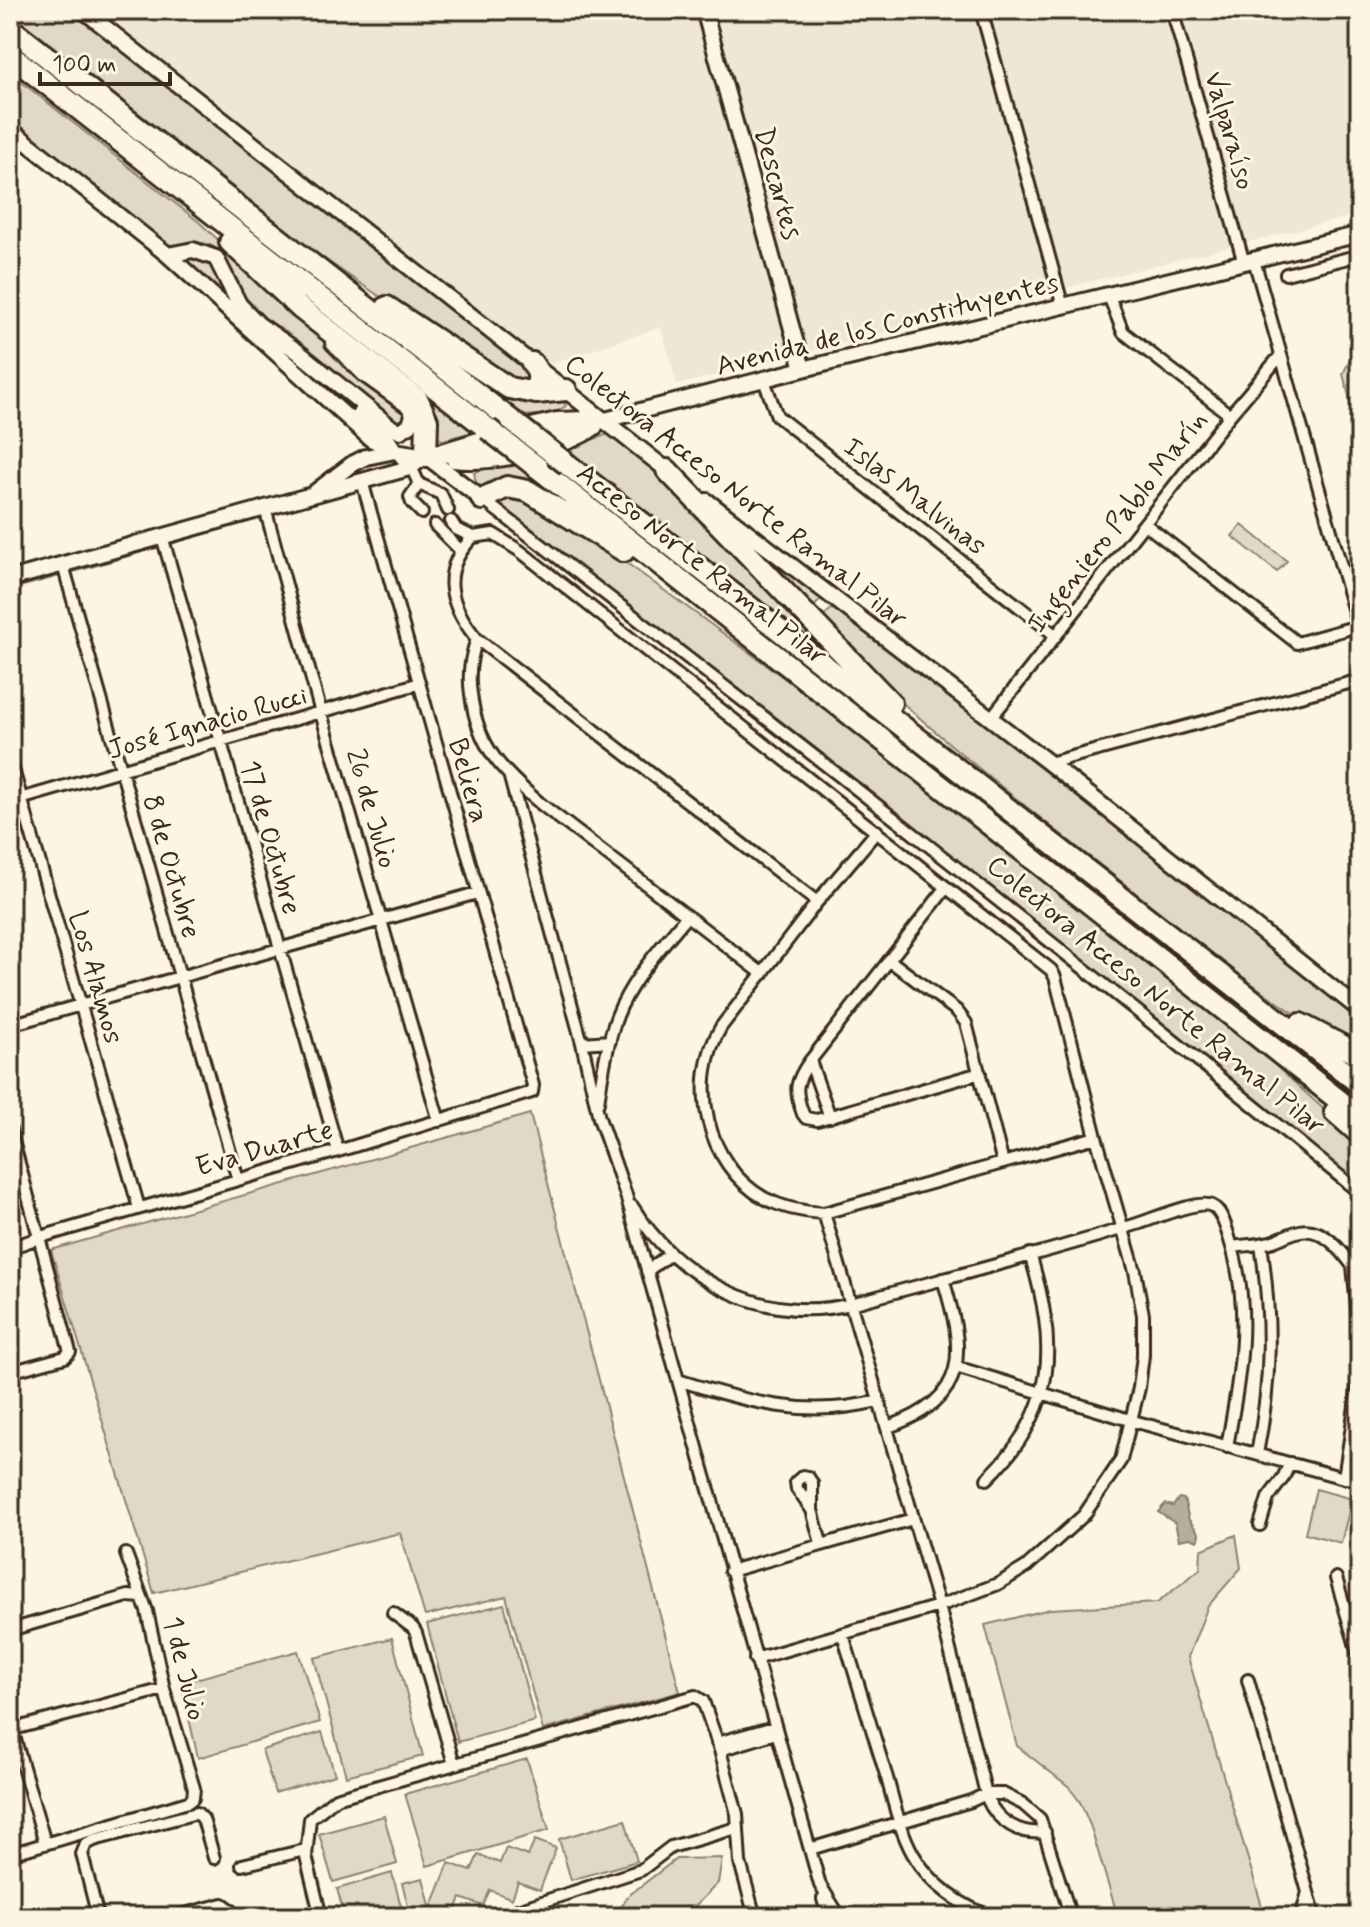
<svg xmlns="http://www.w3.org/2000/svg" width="1370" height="1927" font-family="Mynerve,sans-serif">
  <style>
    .built { fill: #eee6d6 }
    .green { fill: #e0d8c8; stroke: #8e8173; stroke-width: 2 }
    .water { fill: #b7ad9e; stroke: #85796b; stroke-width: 2 }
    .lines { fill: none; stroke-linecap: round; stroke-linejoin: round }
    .stream { stroke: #85796b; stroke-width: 3 }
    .street-casing { stroke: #3b2a1e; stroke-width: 16 }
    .secondary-casing { stroke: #3b2a1e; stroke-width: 20 }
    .highway-casing { stroke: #3b2a1e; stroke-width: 26 }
    .street { stroke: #fcf5e5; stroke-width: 10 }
    .secondary { stroke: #fcf5e5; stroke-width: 14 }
    .highway { stroke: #fcf5e5; stroke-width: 20 }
    .highway-bridge-casing { stroke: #3b2a1e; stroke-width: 26; stroke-linecap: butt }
    .highway-bridge { stroke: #fcf5e5; stroke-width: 20 }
    .labels { text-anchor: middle; stroke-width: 6; stroke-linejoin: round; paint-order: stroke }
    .street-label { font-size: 28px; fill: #3b2a1e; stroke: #fcf5e5 }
  </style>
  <rect width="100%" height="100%" fill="#fcf5e5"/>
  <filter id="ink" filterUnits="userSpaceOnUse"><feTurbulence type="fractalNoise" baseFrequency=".0125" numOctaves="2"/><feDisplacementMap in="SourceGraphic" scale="16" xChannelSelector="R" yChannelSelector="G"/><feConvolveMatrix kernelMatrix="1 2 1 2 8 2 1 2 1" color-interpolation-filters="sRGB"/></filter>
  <g filter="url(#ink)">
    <!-- built -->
    <path class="built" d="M 91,10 L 1360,10 L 1360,214 L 677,385 L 661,327 L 547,365 L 357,224 Z"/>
    <!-- green -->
    <path class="green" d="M 10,10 L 70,10 L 525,364 L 533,377 L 520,386 C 447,340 373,294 302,243 C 202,171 108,91 10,16 Z
      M 10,73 L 199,222 L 293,309 L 344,363 L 407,412 L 407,421 L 397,426 L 255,312 C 237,294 231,254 210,245 C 193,238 176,251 160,241 L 10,122 Z
      M 190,256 C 218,259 224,285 236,308 L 186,263 L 185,259 Z
      M 276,276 L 472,432 L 443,440 L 439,439 Z
      M 408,327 L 475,372 L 561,397 L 566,406 L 553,414 L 522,416 Z
      M 1360,345 L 1360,436 L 1343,374 L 1356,346 Z
      M 611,433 L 651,464 L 844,667 L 564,450 Z
      M 513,462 L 631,553 L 568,510 L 482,487 L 476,482 L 474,473 L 477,471 Z
      M 511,491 L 561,515 L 828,710 L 1224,1019 L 1360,1142 L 1360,1188 C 1083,953 793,735 506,514 L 501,506 L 501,500 Z
      M 1242,525 L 1287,561 L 1277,572 L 1232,536 Z
      M 742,534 L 823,598 L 811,609 Z
      M 831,609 L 838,610 L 1360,1017 L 1360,1051 C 1276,1009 1205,948 1132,890 C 1048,824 962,758 883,685 C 863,665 844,644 824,623 L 823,617 Z
      M 530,1114 L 680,1692 L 543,1730 L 506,1596 L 425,1616 L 400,1533 L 154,1593 L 51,1250 Z
      M 1316,1489 L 1352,1499 L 1341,1543 L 1305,1533 Z
      M 1236,1535 L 1241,1568 L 1208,1606 L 1188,1657 L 1264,1913 L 1249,1917 L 1118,1917 L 1090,1825 L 1080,1802 L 1068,1786 L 1017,1746 L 985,1625 L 1050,1609 L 1157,1603 L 1200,1569 L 1201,1550 Z
      M 504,1604 L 535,1721 L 458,1742 L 427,1624 Z
      M 392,1638 L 423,1756 L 346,1776 L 314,1658 Z
      M 298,1651 L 320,1722 L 198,1758 L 181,1683 Z
      M 322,1732 L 335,1775 L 275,1793 L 262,1750 Z
      M 527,1759 L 549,1830 L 427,1866 L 405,1794 Z
      M 384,1816 L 397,1864 L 333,1882 L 319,1834 Z
      M 625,1820 L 637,1861 L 571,1880 L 559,1839 Z
      M 535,1840 L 556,1848 L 540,1890 L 518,1882 L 512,1899 L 490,1890 L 483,1906 L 461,1898 L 454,1915 L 432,1906 L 449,1863 L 471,1871 L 478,1855 L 500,1863 L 506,1848 L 528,1856 Z
      M 722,1858 L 718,1883 L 684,1917 L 615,1917 L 628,1896 L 676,1859 Z
      M 392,1873 L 404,1917 L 345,1917 L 337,1889 Z
      M 423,1878 L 433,1917 L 411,1917 L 402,1883 Z"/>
    <!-- water -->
    <path class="water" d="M 1179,1498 L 1184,1499 L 1189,1520 L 1199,1533 L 1198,1541 L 1190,1538 L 1179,1540 L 1175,1523 L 1158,1512 L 1165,1504 L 1173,1506 Z"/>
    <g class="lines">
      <!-- stream -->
      <path class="stream" d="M 168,544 L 353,491
        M 68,573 L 161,546
        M 10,589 L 61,575"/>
      <defs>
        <path id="street" d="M 981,10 L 1063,307
          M 1172,10 L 1244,263
          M 1358,10 L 1360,15
          M 1254,260 L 1360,633
          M 1286,274 L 1360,255
          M 1109,296 L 1123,332 L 1230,415
          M 764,380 L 777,416 L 1055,635
          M 395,451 L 414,473 L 419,484 L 441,494 L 448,510
          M 419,484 L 410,497 L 412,503 L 422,513
          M 482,499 C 778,727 1073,955 1360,1193
          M 265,508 L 321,713 L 439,1121
          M 451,521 L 456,529 L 473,537
          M 1145,524 L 1297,643 L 1358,626
          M 435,525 L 461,551
          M 162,536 L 338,1151
          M 63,565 L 238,1180
          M 477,639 C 470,658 468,675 471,694 C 477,747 503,772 542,805 L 763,974
          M 991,718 L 1230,415 L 1281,355
          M 10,759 L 139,1208
          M 1049,763 L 1360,680
          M 510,778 L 582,1043 L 599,1118 L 626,1195 L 820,1885 L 840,1917
          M 10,802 L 417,684
          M 877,831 L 817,902 L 721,1027 C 688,1082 706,1165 764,1198 C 783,1208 803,1212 824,1213 L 1096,1137
          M 946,888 L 810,1061 C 795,1082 794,1090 803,1114 L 806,1118 L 817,1120 L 980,1073
          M 889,960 L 957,1011 L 966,1023 L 1003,1163
          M 10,1025 L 477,893
          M 582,1043 L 610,1041
          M 810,1061 L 830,1117
          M 598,1103 C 602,1074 607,1043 617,1016 C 632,978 661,948 686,917
          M 10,1130 L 70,1352 L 65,1357 L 10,1372
          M 632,1206 C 678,1280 764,1325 851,1304 C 946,1278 1043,1254 1137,1224 C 1153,1219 1199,1199 1212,1206 C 1222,1211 1226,1228 1229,1237 C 1253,1311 1240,1373 1227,1447
          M 824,1213 L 939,1606 L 987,1798 C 997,1822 1020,1835 1045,1832
          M 1232,1247 C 1245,1245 1258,1245 1270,1242 C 1280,1239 1290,1233 1300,1231 C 1323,1226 1343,1252 1355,1269
          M 10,1248 L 44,1236 L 338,1151 L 532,1092 L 533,1085 L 362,481
          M 647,1271 L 670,1254
          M 956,1367 L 1133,1421 L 1344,1478 L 1360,1479
          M 678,1380 C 747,1402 806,1419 878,1401
          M 888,1427 C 971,1398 965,1351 943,1279
          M 1257,1454 C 1272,1378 1272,1320 1261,1244
          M 1344,1478 L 1359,1380 L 1359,1327 L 1353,1266
          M 987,1479 C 1059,1409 1057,1344 1030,1254
          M 812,1510 L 797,1489 L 796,1482 L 803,1476 L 808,1477 L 812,1483 L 812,1510 L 821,1543
          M 1260,1525 L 1268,1498 L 1283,1478 L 1290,1463
          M 730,1571 L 913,1519
          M 1336,1578 L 1360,1660
          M 393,1613 L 413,1628 L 416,1633 L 454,1764
          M 10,1630 L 128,1596 L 141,1597
          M 843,1635 C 858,1683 872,1730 887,1778 C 894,1803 900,1831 913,1854 C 929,1883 963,1909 995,1917
          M 755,1659 L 939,1606 L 998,1584 L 1026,1567 L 1084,1515 L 1121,1460 L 1139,1388 L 1143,1355 L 1143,1315 L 1135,1271 L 1096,1137 L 1055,977 L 1051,970 L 520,551 L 493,534 L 473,537 C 439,571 449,605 477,639 L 817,902
          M 1248,1680 L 1315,1917
          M 11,1726 L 45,1843
          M 10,1730 L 164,1689
          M 717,1743 L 774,1727
          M 720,1750 L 776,1733
          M 810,1849 L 971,1801 L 986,1794 L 1003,1794 L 1023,1804 L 1040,1819 L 1071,1917
          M 10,1854 L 188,1802 L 193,1798 L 194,1788 L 164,1689 L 147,1611 L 126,1554
          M 242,1865 L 305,1850
          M 823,1899 L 828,1917
          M 98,1917 L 82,1854 L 86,1844 L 94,1840 L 197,1813 L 203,1819 L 214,1858
          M 173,1917 L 223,1904 L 231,1910 L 232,1917
          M 321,1917 L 306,1856 L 310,1819 L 336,1798 L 695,1696 L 703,1701 L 720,1750 L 737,1814 L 740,1862 L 755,1917
          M 510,1917 L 517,1910 L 641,1870 L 671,1847 L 737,1828
          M 1301,1917 L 1308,1892"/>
        <path id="secondary" d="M 83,10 L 672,474
          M 704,10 L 803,369
          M 10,129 L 168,255 L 371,439 L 395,451
          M 168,255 L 193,250 L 216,258 L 239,304 L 263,329
          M 258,324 L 297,351 L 392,428 L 400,431 L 410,425 L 413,415 L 410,407 L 364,374 L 333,343
          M 360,414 L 384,434 L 395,451
          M 518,429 L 557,420 L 588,419
          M 426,456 L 482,499
          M 454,460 C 491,465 565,449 595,427
          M 314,493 L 352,464 L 366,457 L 395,451 L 426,456 L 457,454 L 547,435 L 803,369 L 1360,234
          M 707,501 L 1049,763 L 1360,1010
          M 10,579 L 409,468 L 426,456 L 498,434"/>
        <path id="highway" d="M 10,28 L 512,421
          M 10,55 L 488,429
          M 230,242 L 300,308 L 418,400 L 427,420 L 426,456
          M 387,307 L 509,388 L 536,393 L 566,390
          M 531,392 C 541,383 540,373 532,363
          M 568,465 L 1360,1084
          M 538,468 L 1360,1117
          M 667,470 L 891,703
          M 482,499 L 507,487 L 528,491 L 624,551
          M 1300,1024 L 1360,1055
          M 1335,1112 L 1360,1134"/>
      </defs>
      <!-- street casing -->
      <use href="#street" class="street-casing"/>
      <!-- secondary casing -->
      <use href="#secondary" class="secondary-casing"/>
      <!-- highway casing -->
      <use href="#highway" class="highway-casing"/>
      <!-- street -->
      <use href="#street" class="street"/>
      <!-- secondary -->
      <use href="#secondary" class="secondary"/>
      <!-- highway -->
      <use href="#highway" class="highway"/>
      <defs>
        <path id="highway-bridge" d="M 512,421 L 568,465
          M 488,429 L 538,468"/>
      </defs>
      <!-- highway-bridge casing -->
      <use href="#highway-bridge" class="highway-bridge-casing"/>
      <!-- highway-bridge -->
      <use href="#highway-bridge" class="highway-bridge"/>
    </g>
  </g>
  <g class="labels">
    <!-- street labels -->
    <g class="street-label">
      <text transform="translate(1231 130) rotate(74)" y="10">Valparaíso</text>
      <text transform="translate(779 183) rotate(75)" y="10">Descartes</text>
      <text transform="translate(887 323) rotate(-14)" y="10">Avenida de los Constituyentes</text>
      <text transform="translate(737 490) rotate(38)" y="10">Colectora Acceso Norte Ramal Pilar</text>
      <text transform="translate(916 495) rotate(38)" y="10">Islas Malvinas</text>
      <text transform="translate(1116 521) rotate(-52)" y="10">Ingeniero Pablo Marín</text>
      <text transform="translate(703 563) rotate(38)" y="10">Acceso Norte Ramal Pilar</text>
      <text transform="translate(207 721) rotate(-16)" y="10">José Ignacio Rucci</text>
      <text transform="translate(470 780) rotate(74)" y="10">Beliera</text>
      <text transform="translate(373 808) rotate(74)" y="10">26 de Julio</text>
      <text transform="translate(272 837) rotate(74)" y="10">17 de Octubre</text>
      <text transform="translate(173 866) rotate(74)" y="10">8 de Octubre</text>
      <text transform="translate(97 977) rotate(74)" y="10">Los Alamos</text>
      <text transform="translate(1157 994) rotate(39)" y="10">Colectora Acceso Norte Ramal Pilar</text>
      <text transform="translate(264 1147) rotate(-16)" y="10">Eva Duarte</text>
      <text transform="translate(186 1668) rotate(76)" y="10">1 de Julio</text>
    </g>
  </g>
  <!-- margin -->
  <rect width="1370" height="1927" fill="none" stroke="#fcf5e5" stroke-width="40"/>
  <rect x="20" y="20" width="1330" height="1887" fill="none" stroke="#3b2a1e" stroke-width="3" filter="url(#ink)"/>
  <!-- scale -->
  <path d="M40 72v12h130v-12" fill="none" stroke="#3b2a1e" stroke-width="4"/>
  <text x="52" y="72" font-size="24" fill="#3b2a1e" stroke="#fcf5e5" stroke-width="6" paint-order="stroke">100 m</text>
</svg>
